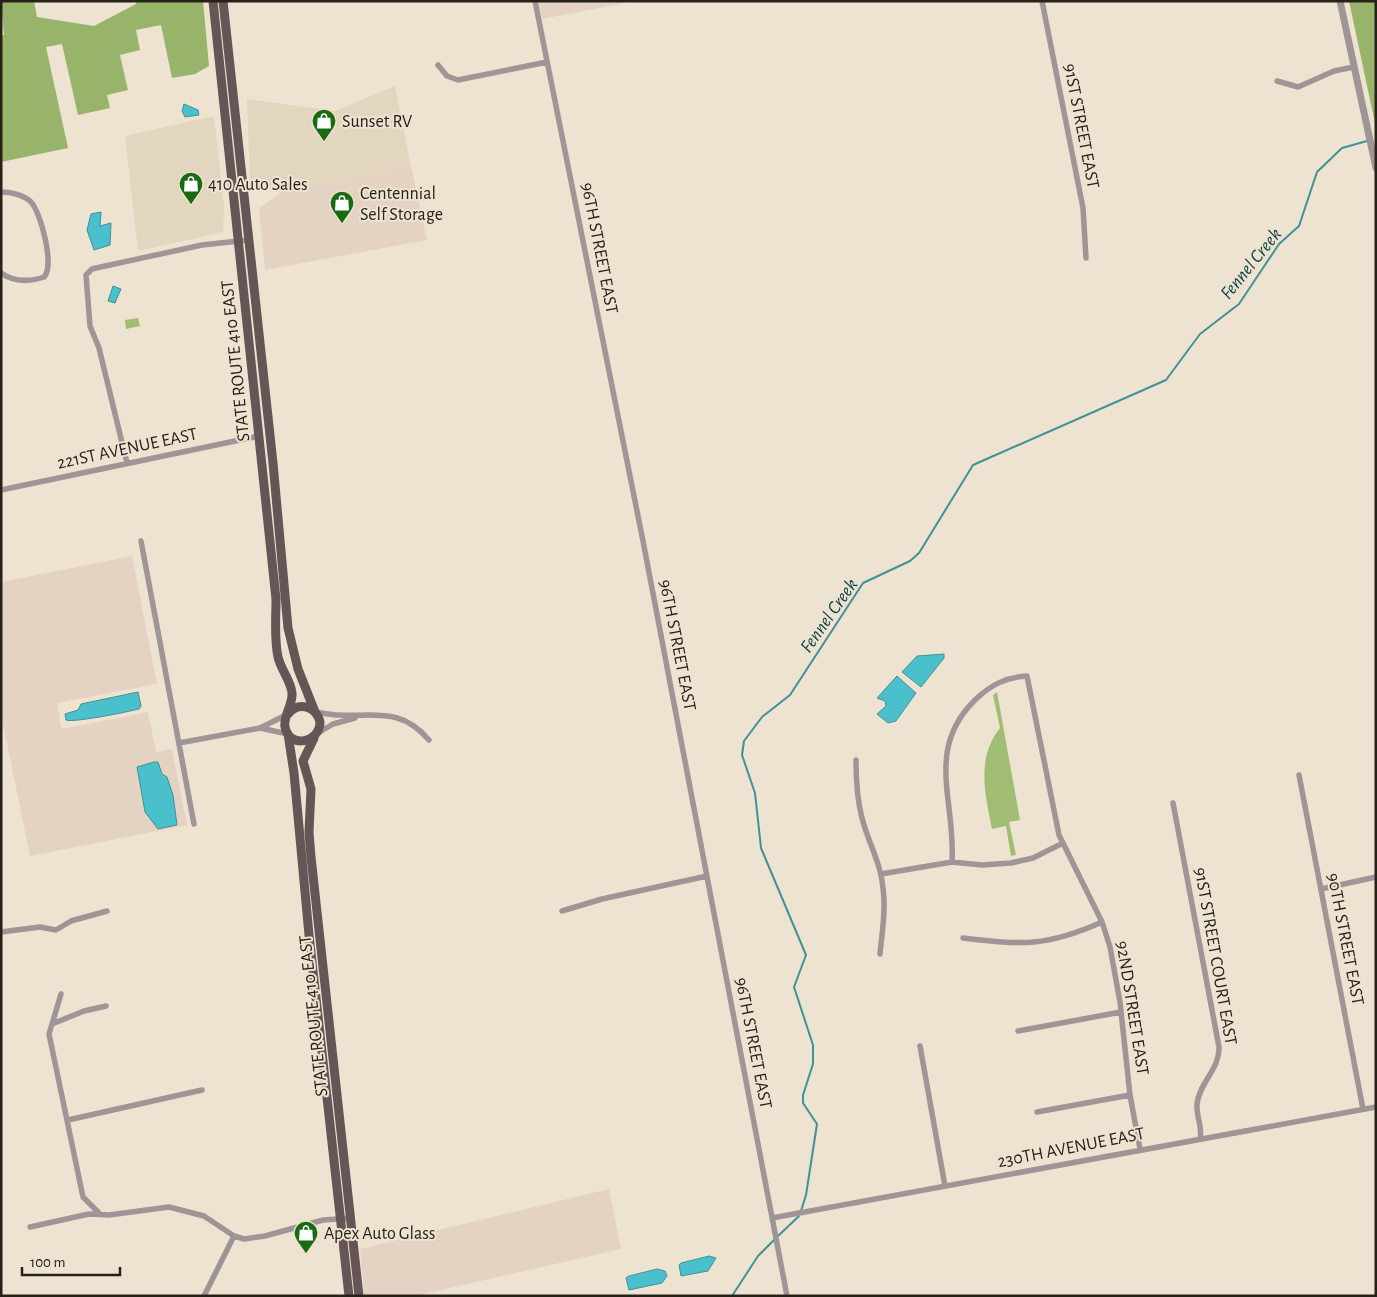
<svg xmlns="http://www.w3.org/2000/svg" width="1377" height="1297" font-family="'Alegreya Sans',sans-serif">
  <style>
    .built { fill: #e3d6be }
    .industrial { fill: #e4d3c3 }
    .green { fill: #a1bd74 }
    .forest { fill: #98b46a }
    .water { fill: #4bc0cd; stroke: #409198 }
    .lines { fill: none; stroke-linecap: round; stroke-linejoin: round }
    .stream { stroke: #409198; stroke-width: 2 }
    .minor { stroke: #9f9596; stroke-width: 5.5 }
    .tertiary { stroke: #9f9596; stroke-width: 7 }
    .primary { stroke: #665556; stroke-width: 9 }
    .labels { text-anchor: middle; stroke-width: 4; stroke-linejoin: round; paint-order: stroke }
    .poi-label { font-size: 18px; fill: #26221b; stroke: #ede3d0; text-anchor: start }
    .street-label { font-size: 18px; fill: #26221b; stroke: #ede3d0 }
    .water-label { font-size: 19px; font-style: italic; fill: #0d4348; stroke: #ede3d0 }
  </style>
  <rect width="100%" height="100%" fill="#ede3d0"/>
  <!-- built -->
  <path class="built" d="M 395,86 L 411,166 L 281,193 L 250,182 L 247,99 L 335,111 Z
    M 214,116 L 224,206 L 223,232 L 138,251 L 125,136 Z"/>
  <!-- industrial -->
  <path class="industrial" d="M 538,1 L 624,1 L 625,3 L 542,19 Z
    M 411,166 L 427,240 L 265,270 L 259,208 L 281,193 Z
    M 132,556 L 157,684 L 57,703 L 60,721 L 62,729 L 148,712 L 156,752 L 172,749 L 187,825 L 30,856 L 1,714 L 1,582 Z
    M 609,1189 L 621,1249 L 415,1296 L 364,1296 L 360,1249 Z"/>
  <!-- green -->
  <path class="green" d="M 138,318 L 140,326 L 126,329 L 125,320 Z
    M 997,692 L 1020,820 L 1009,822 L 1016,855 L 1011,856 L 1006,826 L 992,829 C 985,794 976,758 1000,728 L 993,695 Z"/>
  <!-- forest -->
  <path class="forest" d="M 1,1 L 34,1 L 37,17 L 94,26 L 136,4 L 137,1 L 203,1 L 209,66 L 195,74 L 172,78 L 161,25 L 136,30 L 140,50 L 120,55 L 128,90 L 107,95 L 110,108 L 78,115 L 62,44 L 46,47 L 68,148 L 1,162 L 1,36 L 4,35 Z
    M 1349,1 L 1376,1 L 1376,128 Z"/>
  <!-- water -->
  <path class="water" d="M 184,104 L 198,110 L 199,115 L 185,117 L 182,111 Z
    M 101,212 L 100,226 L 111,223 L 110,245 L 94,250 L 87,230 L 91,214 Z
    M 113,286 L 121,289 L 115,303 L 108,301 Z
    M 944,654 L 944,658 L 921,687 L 902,672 L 917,656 Z
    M 897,676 L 916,693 L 896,721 L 888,723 L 877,714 L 886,706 L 885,701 L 877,698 Z
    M 138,692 L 141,706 L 139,709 C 127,712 73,723 66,720 L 65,714 L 78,710 L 81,704 Z
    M 154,762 L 158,762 L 162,774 L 167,777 L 173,795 L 177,825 L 158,829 L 145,812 L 137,767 Z
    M 709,1256 L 716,1258 L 708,1271 L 681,1276 L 679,1265 L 681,1263 Z
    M 657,1269 L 665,1271 L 667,1276 L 662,1283 L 629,1290 L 626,1278 L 629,1276 Z"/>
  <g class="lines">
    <!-- stream -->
    <path class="stream" d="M 801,1211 L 806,1195 L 817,1124 L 803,1103 L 803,1095 L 813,1064 L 813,1045 L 794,987 L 806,955 L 761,848 L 755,793 L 742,755 L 744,741 L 762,717 L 790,695 L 863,583 L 910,561 L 919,553 L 973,465 L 1166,380 L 1200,334 L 1239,304 L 1279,244 L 1299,226 L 1317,172 L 1342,148 L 1367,141
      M 777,1237 L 799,1216
      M 732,1296 L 758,1256 L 774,1240"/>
    <!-- minor -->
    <path class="minor" d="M 535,1 L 643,541 L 787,1296
      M 1042,1 L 1083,208 L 1086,258
      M 438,65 L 447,76 L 458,80 L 547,62
      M 1277,81 L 1298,87 L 1334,71 L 1354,67
      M 1,192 C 11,192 24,195 31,202 C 41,213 55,266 44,277 C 29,282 14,282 1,273
      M 127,463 L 99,348 L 90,326 L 86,275 L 92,269 L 96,268 L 202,245 L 248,240
      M 1,490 L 259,436
      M 141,541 L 194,824
      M 315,712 C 323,713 331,715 339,715 C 375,717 401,707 429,740
      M 286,715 L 260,728 L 288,734
      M 318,733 L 333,724 L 355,718
      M 179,743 L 260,728
      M 856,760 C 856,780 857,799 862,818 C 868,842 881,863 883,888 C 886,910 882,932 880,954
      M 1299,775 L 1363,1109
      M 1173,803 L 1219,1047 C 1220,1069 1199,1083 1197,1104 C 1196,1117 1203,1127 1200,1139
      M 952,862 C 956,801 924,749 976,699 C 991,685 1006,677 1027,676 L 1059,835 L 1102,922 L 1110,947 L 1120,1002 L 1130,1095 L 1140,1149
      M 881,874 L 952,862 L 982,865 L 1011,863 L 1033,858 L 1061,844
      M 1321,889 L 1376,877
      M 562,911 L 602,899 L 707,876
      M 1,932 L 40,927 L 56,930 L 71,921 L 107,911
      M 963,938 C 1023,945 1046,947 1102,922
      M 52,1024 L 61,994
      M 1018,1031 L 1121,1012
      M 920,1046 L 945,1186
      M 1037,1112 L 1130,1095
      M 68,1120 L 202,1090
      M 99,1213 L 83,1197 L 49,1034 L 52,1024 L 84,1011 L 106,1006
      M 772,1218 L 1376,1107
      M 30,1227 L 89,1214 L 109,1215 L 169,1207 L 204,1216 L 234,1236 L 244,1239 L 265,1236 L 323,1220 L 351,1218
      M 204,1296 L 234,1236"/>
    <!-- tertiary -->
    <path class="tertiary" d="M 1340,1 L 1376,168"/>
    <!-- primary -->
    <path class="primary" d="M 213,1 L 276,599 C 276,618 274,639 278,657 C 281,670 291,681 292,693 C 293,705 283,716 285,727 C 289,749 320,743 320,722 C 316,706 299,701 288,714
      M 223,1 L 273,463 L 288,628 L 298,669 L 315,712
      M 288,734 L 294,773 L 309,935 L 349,1296
      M 314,738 L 303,761 L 311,789 L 309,832 L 311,857 L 359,1296"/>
  </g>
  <!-- icons -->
  <defs>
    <symbol id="shop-pin" viewBox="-11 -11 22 30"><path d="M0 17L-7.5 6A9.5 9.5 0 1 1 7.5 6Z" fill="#196b11" stroke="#ede3d0"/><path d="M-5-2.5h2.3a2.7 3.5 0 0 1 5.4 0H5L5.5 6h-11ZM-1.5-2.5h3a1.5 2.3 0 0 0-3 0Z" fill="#fff"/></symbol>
  </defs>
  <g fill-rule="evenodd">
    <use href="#shop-pin" x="310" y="107" width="28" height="38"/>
    <use href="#shop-pin" x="177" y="170" width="28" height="38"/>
    <use href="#shop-pin" x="328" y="189" width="28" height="38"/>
    <use href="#shop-pin" x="292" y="1219" width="28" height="38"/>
  </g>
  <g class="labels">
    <!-- poi labels -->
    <g class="poi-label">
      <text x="342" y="127">Sunset RV</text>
      <text x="208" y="190">410 Auto Sales</text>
      <text x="360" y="199">Centennial<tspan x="360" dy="21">Self Storage</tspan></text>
      <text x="324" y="1239">Apex Auto Glass</text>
    </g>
    <!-- street labels -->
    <g class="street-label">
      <text transform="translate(1082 126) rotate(79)" y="6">91ST STREET EAST</text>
      <text transform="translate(600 248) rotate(79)" y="6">96TH STREET EAST</text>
      <text transform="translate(235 361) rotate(-96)" y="6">STATE ROUTE 410 EAST</text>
      <text transform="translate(127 448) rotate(-12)" y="6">221ST AVENUE EAST</text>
      <text transform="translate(678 645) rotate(79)" y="6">96TH STREET EAST</text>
      <text transform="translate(1346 939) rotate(79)" y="6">90TH STREET EAST</text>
      <text transform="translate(1216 956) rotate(80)" y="6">91ST STREET COURT EAST</text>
      <text transform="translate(1133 1008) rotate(81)" y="6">92ND STREET EAST</text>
      <text transform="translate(313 1016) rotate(-96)" y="6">STATE ROUTE 410 EAST</text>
      <text transform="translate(754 1043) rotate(79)" y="6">96TH STREET EAST</text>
      <text transform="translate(1071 1147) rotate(-11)" y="6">230TH AVENUE EAST</text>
    </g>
    <!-- water labels -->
    <g class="water-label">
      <text transform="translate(1250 263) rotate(-51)" y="7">Fennel Creek</text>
      <text transform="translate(828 615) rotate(-55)" y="7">Fennel Creek</text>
    </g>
  </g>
  <!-- border -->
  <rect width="1377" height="1297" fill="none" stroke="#26221b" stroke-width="5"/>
  <!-- scale -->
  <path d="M22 1267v8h98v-8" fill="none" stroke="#26221b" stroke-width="2.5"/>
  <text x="30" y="1267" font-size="15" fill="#26221b" stroke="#ede3d0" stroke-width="4" paint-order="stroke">100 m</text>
</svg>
